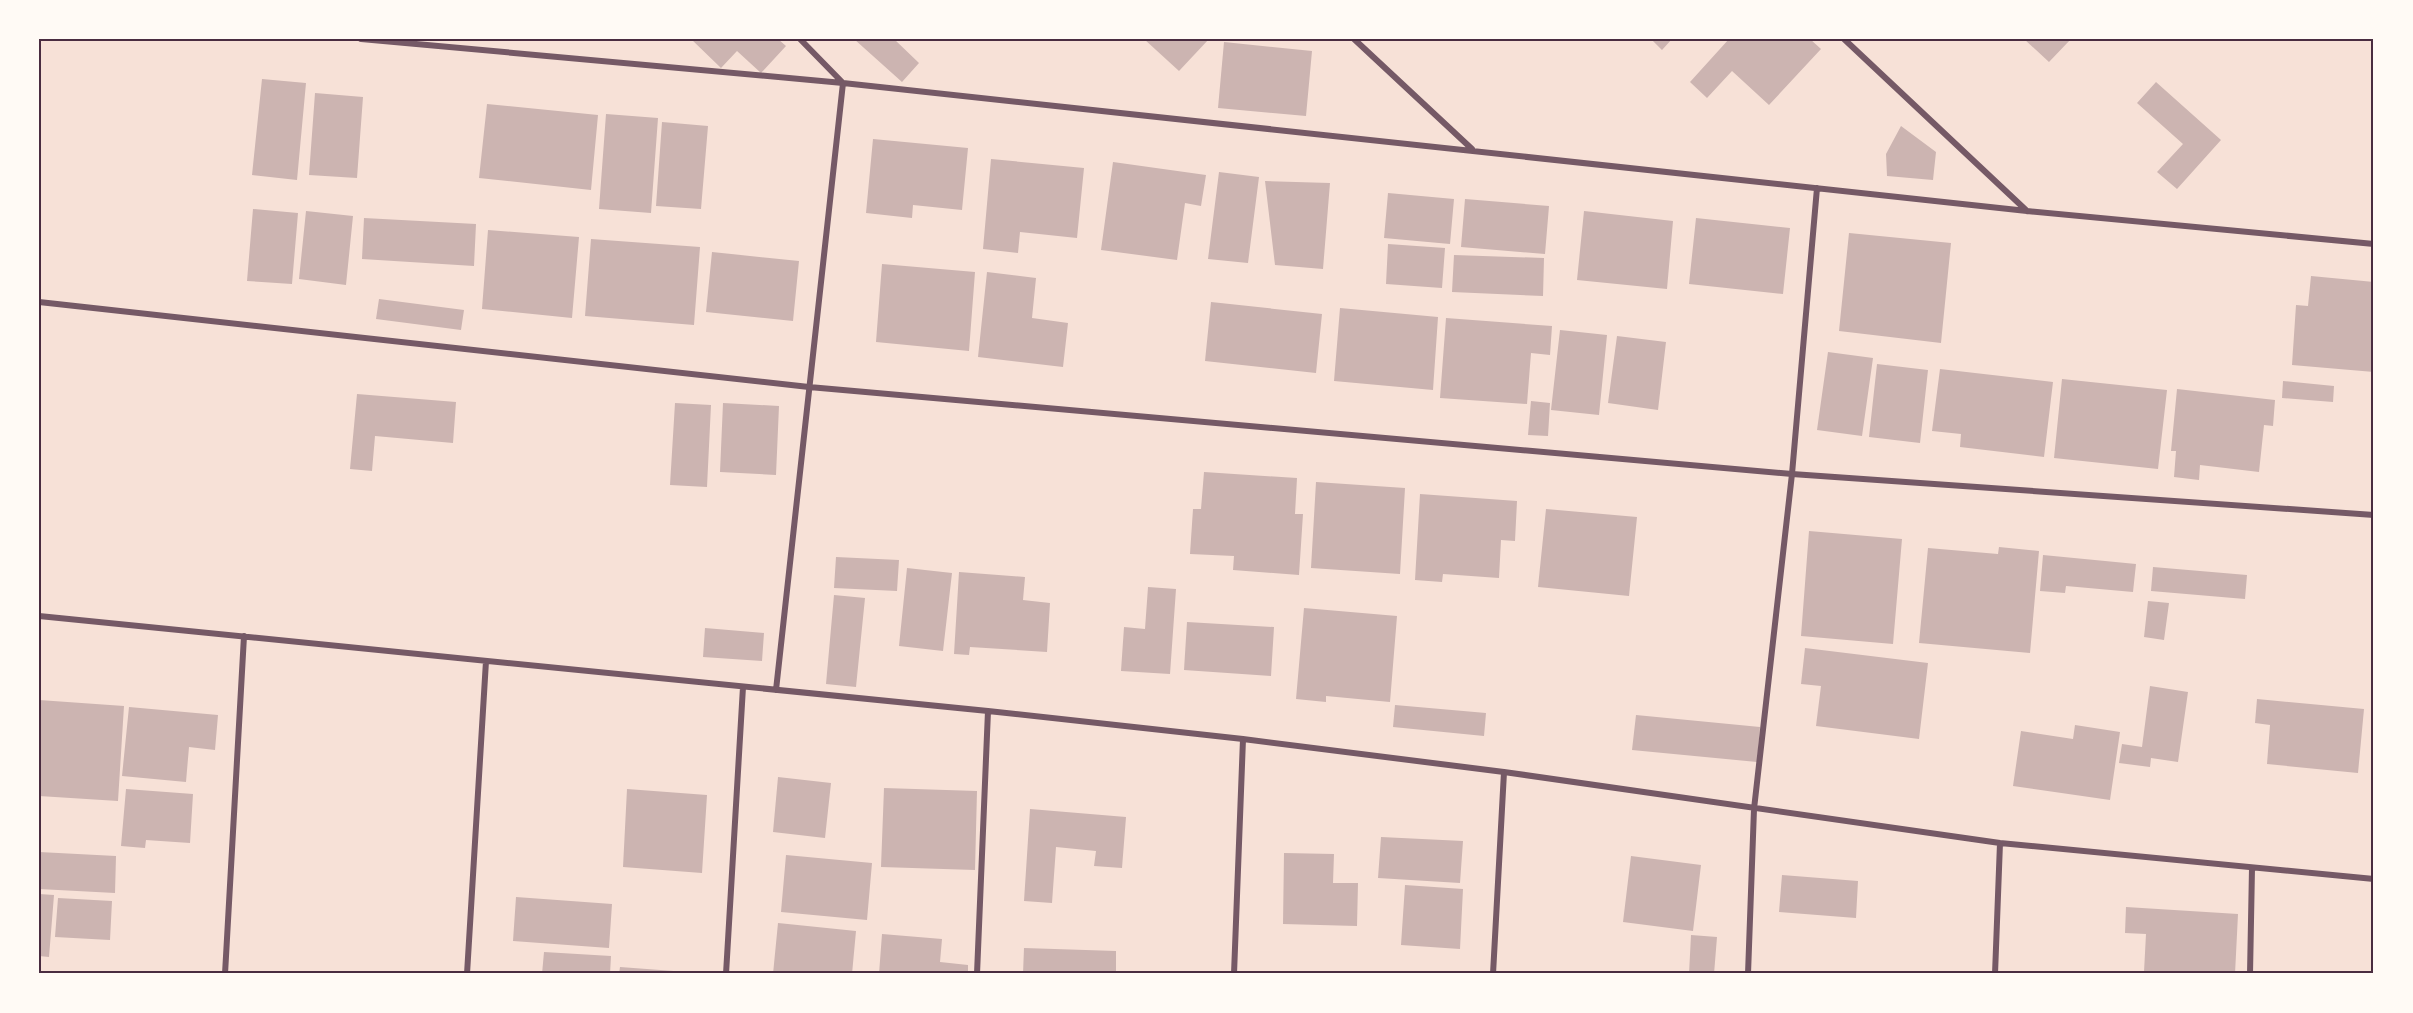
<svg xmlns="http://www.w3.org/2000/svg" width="2413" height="1013" font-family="Jost,sans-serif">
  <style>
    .building { fill: #ccb4b1 }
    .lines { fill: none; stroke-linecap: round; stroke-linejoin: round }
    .minor { stroke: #755966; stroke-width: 6 }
    .neatline { fill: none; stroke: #4a2c40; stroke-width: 2 }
  </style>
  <rect width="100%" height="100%" fill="#f7e1d7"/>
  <!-- building -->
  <path class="building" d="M 691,39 L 778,39 L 786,46 L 761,73 L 737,51 L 721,68 Z
    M 854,39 L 894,39 L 919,63 L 902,82 Z
    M 1144,39 L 1209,39 L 1179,71 Z
    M 1651,39 L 1672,39 L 1662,50 Z
    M 1729,39 L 1810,39 L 1821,49 L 1769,105 L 1732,71 L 1707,98 L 1690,82 Z
    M 2024,39 L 2071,39 L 2049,62 Z
    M 1224,42 L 1312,51 L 1306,116 L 1218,108 Z
    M 262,79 L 306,83 L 297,180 L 252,175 Z
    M 2156,82 L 2221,140 L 2177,189 L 2157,172 L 2183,144 L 2137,103 Z
    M 315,93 L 363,97 L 357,178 L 309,175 Z
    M 487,104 L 598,115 L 591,190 L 479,178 Z
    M 606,114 L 658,118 L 651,213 L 599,209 Z
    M 662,122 L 708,126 L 701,209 L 656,206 Z
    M 1901,126 L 1936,152 L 1933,180 L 1887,176 L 1886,154 Z
    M 873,139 L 968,148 L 962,210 L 913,205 L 912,218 L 866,213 Z
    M 991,159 L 1084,168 L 1077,238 L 1020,232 L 1018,253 L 983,249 Z
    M 1113,162 L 1206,175 L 1201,206 L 1185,203 L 1177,260 L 1101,250 Z
    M 1219,172 L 1259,177 L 1248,263 L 1208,259 Z
    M 1265,181 L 1330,183 L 1323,269 L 1275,265 Z
    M 1388,193 L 1454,199 L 1450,244 L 1384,238 Z
    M 1465,199 L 1549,206 L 1545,254 L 1461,247 Z
    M 253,209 L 298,213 L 292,284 L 247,281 Z
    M 306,211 L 353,216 L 346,285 L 299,279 Z
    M 1584,211 L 1673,221 L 1667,289 L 1577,280 Z
    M 364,218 L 476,224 L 474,266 L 362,259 Z
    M 1696,218 L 1790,228 L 1783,294 L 1689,284 Z
    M 488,230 L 579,237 L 572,318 L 482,309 Z
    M 1849,233 L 1951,243 L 1941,343 L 1839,331 Z
    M 591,239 L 700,247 L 694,325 L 585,316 Z
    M 1388,244 L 1445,248 L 1442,288 L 1386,284 Z
    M 712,252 L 799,261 L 793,321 L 706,312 Z
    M 1454,255 L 1544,258 L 1543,296 L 1452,292 Z
    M 882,264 L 975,272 L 969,351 L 876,342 Z
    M 987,272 L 1036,278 L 1032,318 L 1068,323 L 1063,367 L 978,357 Z
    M 2311,276 L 2374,282 L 2374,372 L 2292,365 L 2296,305 L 2308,306 Z
    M 379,299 L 464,310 L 461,330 L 376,319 Z
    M 1211,302 L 1322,314 L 1316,373 L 1205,361 Z
    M 1340,308 L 1438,317 L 1433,390 L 1334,381 Z
    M 1446,318 L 1552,326 L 1550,355 L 1531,353 L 1527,404 L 1440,398 Z
    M 1560,330 L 1607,335 L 1599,415 L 1551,410 Z
    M 1617,336 L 1666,342 L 1658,410 L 1608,403 Z
    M 1828,352 L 1873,358 L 1862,436 L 1817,430 Z
    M 1877,364 L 1928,370 L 1920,443 L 1869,437 Z
    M 1940,369 L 2053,382 L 2044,457 L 1960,447 L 1961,434 L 1932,431 Z
    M 2062,379 L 2167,390 L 2158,469 L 2054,458 Z
    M 2283,381 L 2334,386 L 2333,402 L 2282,398 Z
    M 2177,389 L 2275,400 L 2273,426 L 2264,425 L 2259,472 L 2200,465 L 2199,480 L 2174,477 L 2176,451 L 2171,451 Z
    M 357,394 L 456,402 L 453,443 L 375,436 L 372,471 L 350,469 Z
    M 1531,401 L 1550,403 L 1548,436 L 1528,435 Z
    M 675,403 L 711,405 L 707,487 L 670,485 Z
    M 723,403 L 779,406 L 776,475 L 720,472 Z
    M 1204,472 L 1297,478 L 1295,514 L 1303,514 L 1299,575 L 1233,570 L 1234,556 L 1190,554 L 1193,509 L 1201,509 Z
    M 1316,482 L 1405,488 L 1400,574 L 1311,568 Z
    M 1420,494 L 1517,501 L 1515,541 L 1501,540 L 1499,578 L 1443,574 L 1442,582 L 1415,580 Z
    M 1546,509 L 1637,517 L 1629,596 L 1538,587 Z
    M 1809,531 L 1902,539 L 1893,644 L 1801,636 Z
    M 1999,547 L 2039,551 L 2030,653 L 1919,643 L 1928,548 L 1998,554 Z
    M 2043,555 L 2136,564 L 2133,592 L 2066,586 L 2065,593 L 2040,591 Z
    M 836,557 L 899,560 L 897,591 L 834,588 Z
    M 2153,567 L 2247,575 L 2245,599 L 2151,591 Z
    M 907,568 L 952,573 L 943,651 L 899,646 Z
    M 959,572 L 1025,577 L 1023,600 L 1050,603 L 1047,652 L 970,647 L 969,655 L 954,654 Z
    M 1148,587 L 1176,589 L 1170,674 L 1121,671 L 1124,627 L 1145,629 Z
    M 834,595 L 865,598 L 856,687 L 826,684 Z
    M 2148,601 L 2169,603 L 2164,640 L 2144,637 Z
    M 1304,608 L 1397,616 L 1390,702 L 1326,696 L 1326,702 L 1296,699 Z
    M 1187,622 L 1274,627 L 1271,676 L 1184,670 Z
    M 705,628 L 764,633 L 762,661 L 703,657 Z
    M 1805,648 L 1928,663 L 1919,739 L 1816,726 L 1821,686 L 1801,684 Z
    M 2150,686 L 2188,692 L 2178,762 L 2151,758 L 2150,767 L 2119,763 L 2122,744 L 2142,747 Z
    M 2257,699 L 2364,709 L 2358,773 L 2267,764 L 2270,725 L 2255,723 Z
    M 39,700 L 124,706 L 118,801 L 39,796 Z
    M 1395,705 L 1486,713 L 1484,736 L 1393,727 Z
    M 129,707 L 218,715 L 215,750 L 189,747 L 186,782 L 122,776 Z
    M 1636,715 L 1760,727 L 1757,762 L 1632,750 Z
    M 2075,725 L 2120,732 L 2110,800 L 2013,786 L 2021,731 L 2073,739 Z
    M 778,777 L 831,783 L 825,838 L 773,832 Z
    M 884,788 L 977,791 L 975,870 L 881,867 Z
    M 126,789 L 193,794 L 190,843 L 146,840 L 145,848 L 121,846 Z
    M 627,789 L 707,795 L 702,873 L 623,867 Z
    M 1030,809 L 1126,817 L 1122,868 L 1094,866 L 1096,851 L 1056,847 L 1052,903 L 1024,901 Z
    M 1381,837 L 1463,841 L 1460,883 L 1378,878 Z
    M 39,852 L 116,856 L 115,893 L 39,889 Z
    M 1284,853 L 1334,854 L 1333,883 L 1358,883 L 1357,926 L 1283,924 Z
    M 786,855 L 872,863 L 867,920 L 781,912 Z
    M 1631,856 L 1701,865 L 1693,931 L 1623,922 Z
    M 1782,875 L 1858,881 L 1856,918 L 1779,912 Z
    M 1405,885 L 1463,889 L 1460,949 L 1401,945 Z
    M 39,894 L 54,895 L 49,957 L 39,956 Z
    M 516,897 L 612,904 L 609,948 L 513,941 Z
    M 58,898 L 112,901 L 110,940 L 55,937 Z
    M 2126,907 L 2238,914 L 2235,974 L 2144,972 L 2146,934 L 2125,933 Z
    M 778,923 L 856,931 L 852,974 L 773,974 Z
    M 882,934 L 942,939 L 940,962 L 968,965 L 968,974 L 879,974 Z
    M 1691,935 L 1717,937 L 1714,974 L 1689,974 Z
    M 1024,948 L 1116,951 L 1116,974 L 1023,974 Z
    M 544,952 L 611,956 L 610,974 L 542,974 Z
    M 620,967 L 687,972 L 687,974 L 619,974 Z"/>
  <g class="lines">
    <!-- minor -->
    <path class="minor" d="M 361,39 L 843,83 L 2027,211 L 2374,244
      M 1354,39 L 1472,149
      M 1844,39 L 2027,211
      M 39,302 L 809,387 L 1792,474 L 2374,515
      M 39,616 L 988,711 L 1243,739 L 1504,772 L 2000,843 L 2374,879
      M 776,690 L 843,83 L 800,39
      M 225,974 L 244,636
      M 467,974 L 486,661
      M 726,974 L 743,687
      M 977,974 L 988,711
      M 1234,974 L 1243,739
      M 1493,974 L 1504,772
      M 1748,974 L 1754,809 L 1792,474 L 1817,188
      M 1995,974 L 2000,843
      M 2250,974 L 2252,868"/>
  </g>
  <!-- border -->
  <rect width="2413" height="1013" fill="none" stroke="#fffaf5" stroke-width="81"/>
  <rect x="40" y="40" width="2332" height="932" class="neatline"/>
</svg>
